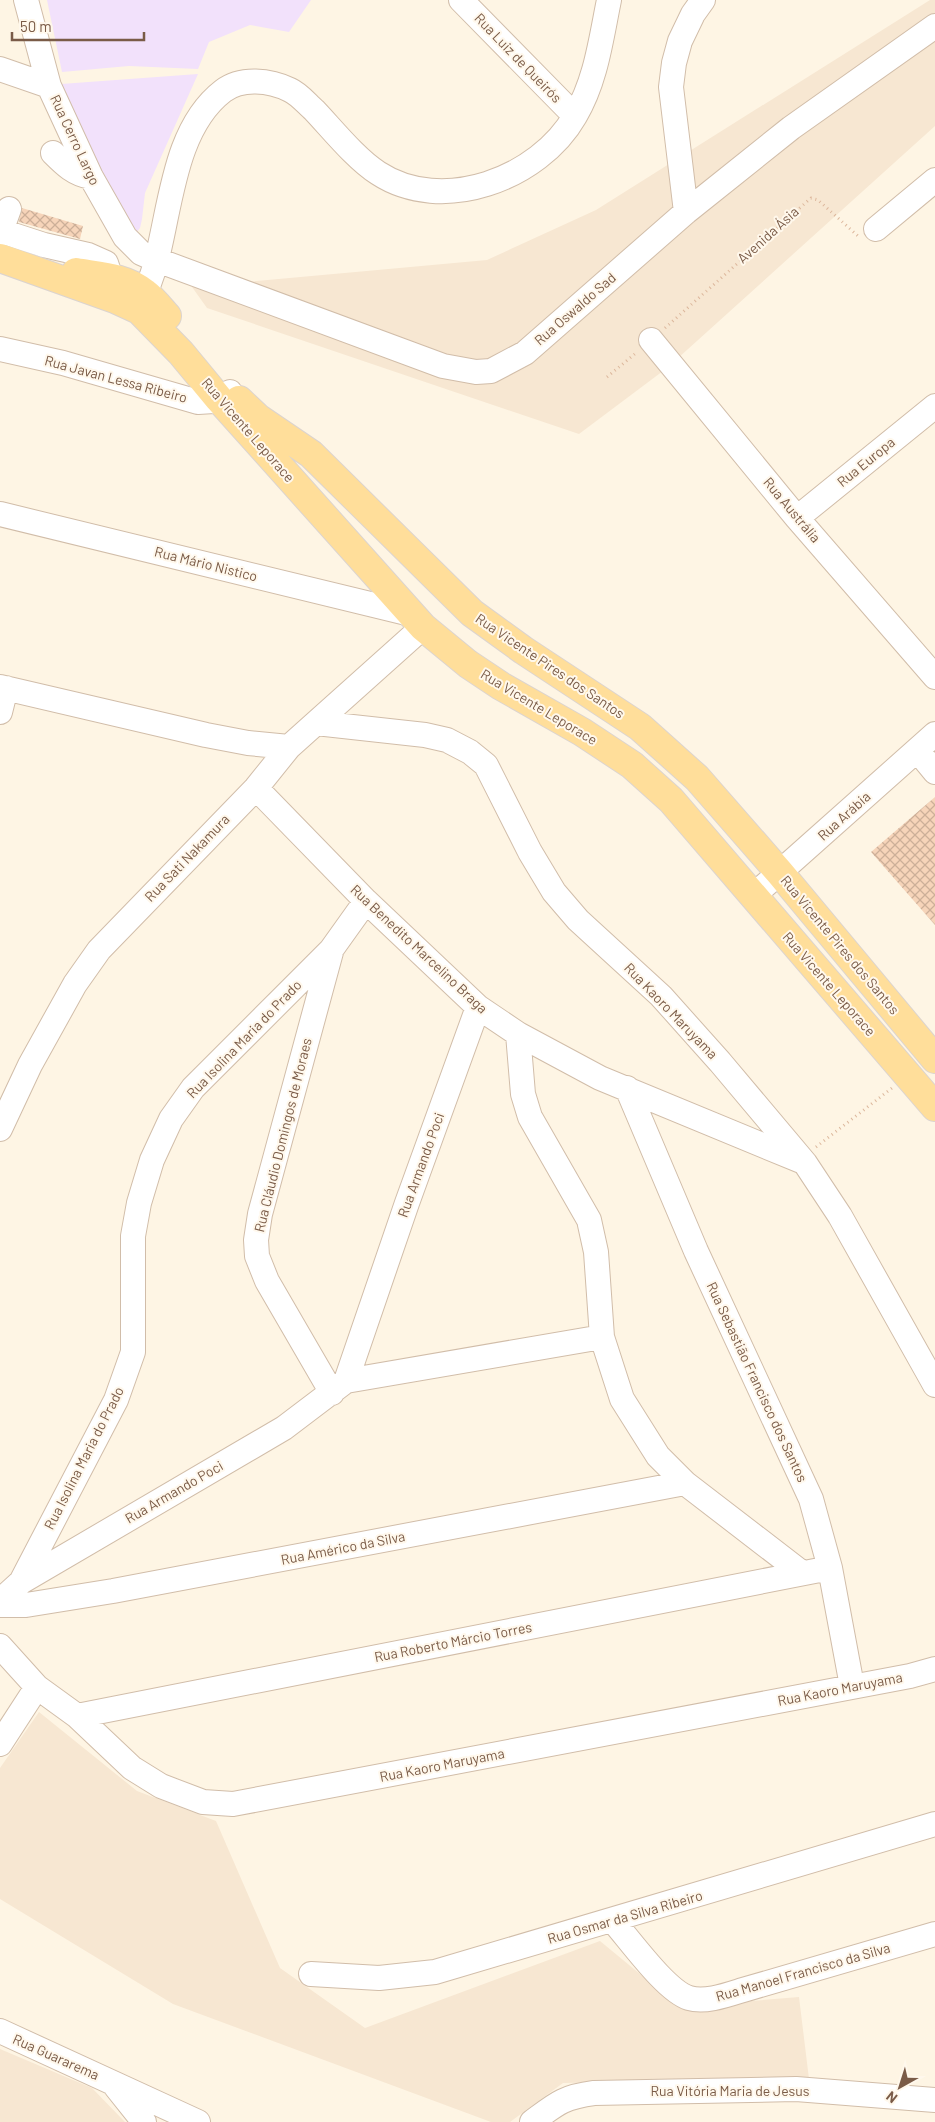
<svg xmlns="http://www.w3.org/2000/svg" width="935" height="2122" font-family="Barlow,sans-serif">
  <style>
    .residential { fill: #f7e7d2 }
    .education { fill: #f2e1fb }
    .building { fill: url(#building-cross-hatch) }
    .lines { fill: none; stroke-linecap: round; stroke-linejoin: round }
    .minor-casing { stroke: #d1bda9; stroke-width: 26 }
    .major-casing { stroke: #dcd4cf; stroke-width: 30 }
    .path { stroke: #dcb79c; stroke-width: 3; stroke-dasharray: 1 4; stroke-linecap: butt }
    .minor { stroke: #fff; stroke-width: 24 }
    .major { stroke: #ffde9a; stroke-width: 28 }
    .labels { text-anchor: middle; stroke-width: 4; stroke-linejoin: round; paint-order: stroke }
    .street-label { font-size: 14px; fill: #7a5b47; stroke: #fff8ec }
  </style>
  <defs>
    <pattern id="building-cross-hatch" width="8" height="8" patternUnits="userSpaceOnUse" patternTransform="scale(1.25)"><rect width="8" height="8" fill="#f6d4b9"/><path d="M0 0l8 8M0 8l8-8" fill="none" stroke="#ccaf98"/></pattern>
  </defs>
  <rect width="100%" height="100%" fill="#fef5e4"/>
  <!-- residential -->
  <path class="residential" d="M 930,0 L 935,0 L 935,126 L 667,368 L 579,434 L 207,308 L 192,287 L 487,260 L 596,210 Z
    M 39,1712 L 137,1791 L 216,1821 L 280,1968 L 365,2028 L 600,1941 L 680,2007 L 799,1997 L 809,2079 L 563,2083 L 510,2122 L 491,2122 L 173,2004 L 0,1899 L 0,1768 Z
    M 0,2049 L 92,2088 L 125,2122 L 0,2122 Z"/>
  <!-- education -->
  <path class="education" d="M 47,0 L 311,0 L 289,32 L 250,25 L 209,42 L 198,69 L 129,66 L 62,72 Z
    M 198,74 L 145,193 L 142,219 L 140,228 L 136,233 L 120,219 L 61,84 Z"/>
  <!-- building -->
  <path class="building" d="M 22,208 L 83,226 L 80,239 L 19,222 Z
    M 935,797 L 935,925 L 871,852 Z"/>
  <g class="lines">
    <defs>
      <path id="minor" d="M 26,0 L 49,86 L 91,177 L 125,237 L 141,253 L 157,260 L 443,366 L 476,372 L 491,371 L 525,353 L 686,212 L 791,128 L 935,26
        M 461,0 L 575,116
        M 0,69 L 49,86
        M 53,153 C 65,165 74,174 91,177
        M 686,212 L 671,87 L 674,63 L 680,41 L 693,14 L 703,0
        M 876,229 L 935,180
        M 1,231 L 44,245 L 88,255 L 106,263 L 111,278 L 107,292
        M 0,234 L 9,209
        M 139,310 C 145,293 153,276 157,258 C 171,204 175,128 223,91 C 241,77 270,80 290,90 C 299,94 307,104 314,110 C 332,129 356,159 378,173 C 442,215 539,179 575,116 C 596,81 601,39 609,0
        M 651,340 L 797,518 L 935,677
        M 0,349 L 63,363 L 198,402 L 214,401 L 230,392
        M 0,514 L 411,614
        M 797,518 L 935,406
        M 0,687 L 206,735 L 248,743 L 289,747
        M 0,712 L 6,688
        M 316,723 L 425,735 L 447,740 L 470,752 L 486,765 L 530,852 L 554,892 L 578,920 L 661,996 L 720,1062 L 805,1163 L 840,1216 L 935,1385
        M 917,750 L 935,772
        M 256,788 L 366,901 L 478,1007 L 518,1034 L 523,1094 L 530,1117 L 589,1220 L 596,1252 L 602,1337 L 622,1399 L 658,1456 L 685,1483 L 802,1573
        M 753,896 L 935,734
        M 331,952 L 260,1214 L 256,1240 L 257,1256 L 267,1281 L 332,1393
        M 518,1034 L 600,1078 L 801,1161
        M 627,1088 L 696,1251 L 811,1499 L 830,1568 L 852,1686
        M 0,1129 L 30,1065 L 75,984 L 99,950 L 256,788 L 289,747 L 423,627
        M 346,1381 L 602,1337
        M 21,1582 L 116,1400 L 133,1352 L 133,1236 L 139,1203 L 152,1160 L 171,1119 L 193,1088 L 331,950 L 366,901
        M 0,1601 L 21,1582 L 284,1428 L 346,1381 L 407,1203 L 478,1007
        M 0,1605 L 26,1605 L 113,1591 L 685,1483
        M 0,1646 L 37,1687 L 77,1716 L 132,1768 L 161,1786 L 203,1802 L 233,1804 L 910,1676 L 935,1669
        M 77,1716 L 830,1568
        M 0,1744 L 37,1687
        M 613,1921 C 630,1940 666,1991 689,1998 C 705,2003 727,1995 743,1990 L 935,1934
        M 311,1974 L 379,1978 L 435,1972 L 935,1824
        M 0,2031 L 198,2122
        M 116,2087 L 144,2122
        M 532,2122 C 556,2104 563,2097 594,2093 L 796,2089 L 935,2100"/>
      <path id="major" d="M 0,258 L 115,299 L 139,310 L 181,353 L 219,399 L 423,627 L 468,664 L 501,686 L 582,732 L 632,765 L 671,800 L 935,1107
        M 76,272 C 99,276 126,277 145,293 C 153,299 160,308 167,316
        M 239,400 L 258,418 L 311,454 L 472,613 L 523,650 L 640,727 L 697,778 L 780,873 L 935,1059"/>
    </defs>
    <!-- minor casing -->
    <use href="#minor" class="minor-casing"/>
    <!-- major casing -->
    <use href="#major" class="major-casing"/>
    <!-- path -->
    <path class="path" d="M 665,328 L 811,198 L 818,200 L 858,236
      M 607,377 L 636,353
      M 816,1147 L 892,1088"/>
    <!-- minor -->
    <use href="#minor" class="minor"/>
    <!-- major -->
    <use href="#major" class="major"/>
  </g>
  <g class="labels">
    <!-- street labels -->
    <g class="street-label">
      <text transform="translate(518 58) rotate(46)" y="5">Rua Luiz de Queirós</text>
      <text transform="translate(75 140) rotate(65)" y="5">Rua Cerro Largo</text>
      <text transform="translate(768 235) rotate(-42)" y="5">Avenida Ásia</text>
      <text transform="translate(575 309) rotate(-41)" y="5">Rua Oswaldo Sad</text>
      <text transform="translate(116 379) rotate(15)" y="5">Rua Javan Lessa Ribeiro</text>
      <text transform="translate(248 430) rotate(49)" y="5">Rua Vicente Leporace</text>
      <text transform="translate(866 462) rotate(-39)" y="5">Rua Europa</text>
      <text transform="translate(792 510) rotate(50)" y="5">Rua Austrália</text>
      <text transform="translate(206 564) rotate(14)" y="5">Rua Mário Nistico</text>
      <text transform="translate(550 666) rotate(34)" y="5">Rua Vicente Pires dos Santos</text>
      <text transform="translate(539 707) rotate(31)" y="5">Rua Vicente Leporace</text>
      <text transform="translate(844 816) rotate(-42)" y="5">Rua Arábia</text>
      <text transform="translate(187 858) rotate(-46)" y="5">Rua Sati Nakamura</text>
      <text transform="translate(840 945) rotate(50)" y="5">Rua Vicente Pires dos Santos</text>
      <text transform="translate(419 949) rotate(43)" y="5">Rua Benedito Marcelino Braga</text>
      <text transform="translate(829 984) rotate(49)" y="5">Rua Vicente Leporace</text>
      <text transform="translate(671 1011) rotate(46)" y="5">Rua Kaoro Maruyama</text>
      <text transform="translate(244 1039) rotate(-46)" y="5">Rua Isolina Maria do Prado</text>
      <text transform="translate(283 1135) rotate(-76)" y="5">Rua Cláudio Domingos de Moraes</text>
      <text transform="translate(421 1165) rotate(-70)" y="5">Rua Armando Poci</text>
      <text transform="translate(757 1382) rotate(65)" y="5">Rua Sebastião Francisco dos Santos</text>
      <text transform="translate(84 1458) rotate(-63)" y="5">Rua Isolina Maria do Prado</text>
      <text transform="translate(174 1492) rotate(-30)" y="5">Rua Armando Poci</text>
      <text transform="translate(343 1548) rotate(-11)" y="5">Rua Américo da Silva</text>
      <text transform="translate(453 1642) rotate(-11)" y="5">Rua Roberto Márcio Torres</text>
      <text transform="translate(840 1689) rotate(-11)" y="5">Rua Kaoro Maruyama</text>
      <text transform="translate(442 1765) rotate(-11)" y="5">Rua Kaoro Maruyama</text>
      <text transform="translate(625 1917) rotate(-16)" y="5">Rua Osmar da Silva Ribeiro</text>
      <text transform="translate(803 1972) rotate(-16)" y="5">Rua Manoel Francisco da Silva</text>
      <text transform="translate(56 2057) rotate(24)" y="5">Rua Guararema</text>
      <text x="730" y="2096">Rua Vitória Maria de Jesus</text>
    </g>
  </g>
  <!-- north arrow -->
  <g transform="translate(900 2087) rotate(219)" stroke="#fff8ec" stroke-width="4" paint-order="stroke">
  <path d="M0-4L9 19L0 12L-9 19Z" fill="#7a5b47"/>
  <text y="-8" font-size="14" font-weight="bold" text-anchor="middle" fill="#7a5b47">N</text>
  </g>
  <!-- scale -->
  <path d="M12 32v8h132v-8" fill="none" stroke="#7a5b47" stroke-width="2.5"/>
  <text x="20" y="32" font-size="15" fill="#7a5b47" stroke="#fff8ec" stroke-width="4" paint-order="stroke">50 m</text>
</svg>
